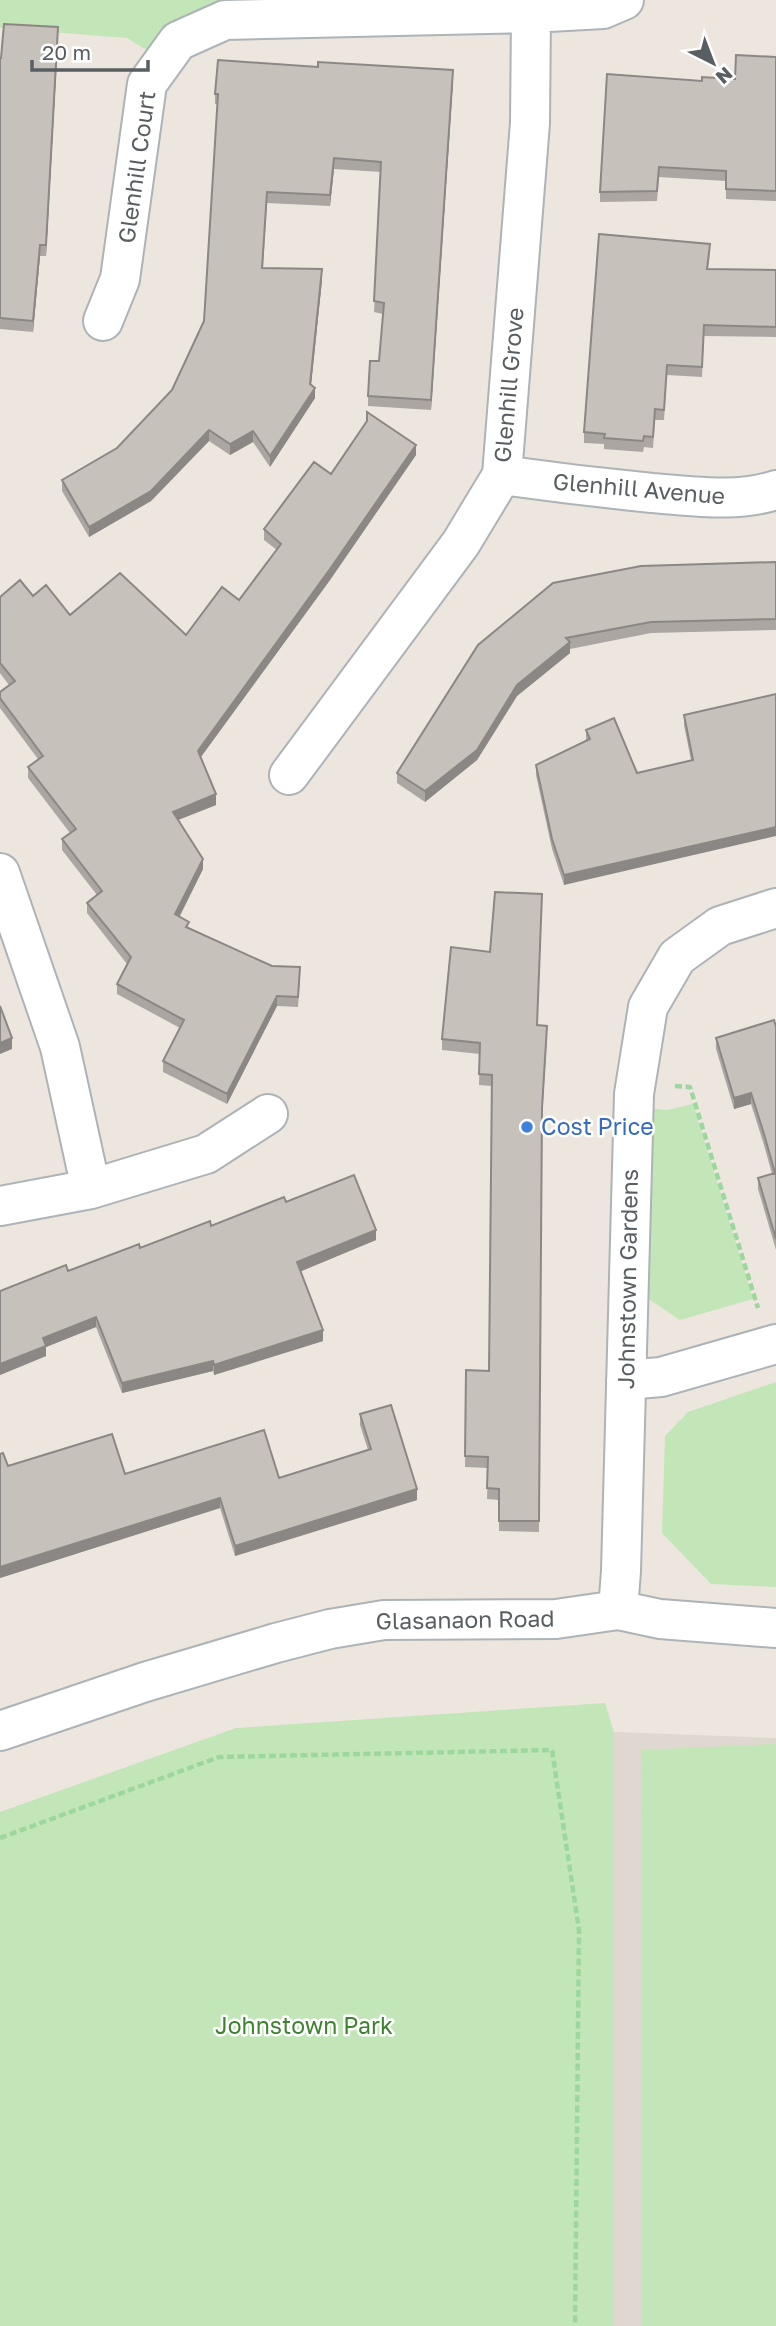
<svg xmlns="http://www.w3.org/2000/svg" width="776" height="2326" font-family="'Golos Text',sans-serif">
  <style>
    .education { fill: #ded8d0 }
    .green { fill: #c3e6b9 }
    .lines { fill: none; stroke-linecap: round; stroke-linejoin: round }
    .minor-casing { stroke: #adb3b6; stroke-width: 42 }
    .path { stroke: #9cd89e; stroke-width: 4.5; stroke-dasharray: 7 3.5; stroke-linecap: butt }
    .minor { stroke: #fff; stroke-width: 38 }
    .wall { fill: #aba6a2 }
    .shaded-wall { fill: #8b8784 }
    .building { fill: #c7c1bc; stroke: #8b8784; stroke-width: 2 }
    .shop-dot { fill: #3f7fe0; stroke: #fff; stroke-width: 2.5 }
    .labels { text-anchor: middle; stroke-width: 5; stroke-linejoin: round; paint-order: stroke }
    .street-label { font-size: 23px; fill: #585e61; stroke: #fff }
    .shop-label { font-size: 23px; fill: #366cbe; stroke: #fff; text-anchor: start }
    .park-label { font-size: 23px; fill: #3e822f; stroke: #fff }
  </style>
  <rect width="100%" height="100%" fill="#ece6df"/>
  <!-- education -->
  <path class="education" d="M 614,1732 L 776,1738 L 776,2326 L 614,2326 Z"/>
  <!-- green -->
  <path class="green" d="M 0,0 L 277,0 L 164,61 L 127,38 L 0,28 Z
    M 693,1104 L 753,1299 L 680,1320 L 647,1298 L 646,1108 L 667,1110 Z
    M 776,1382 L 776,1587 L 711,1584 L 662,1533 L 665,1436 L 688,1412 Z
    M 605,1703 L 614,1732 L 614,2326 L 0,2326 L 0,1812 L 236,1728 Z
    M 776,1744 L 776,2326 L 642,2326 L 641,1750 Z"/>
  <g class="lines">
    <defs>
      <path id="minor" d="M 103,321 L 120,279 L 147,84 L 178,41 L 225,20 L 531,13 L 603,9 L 624,0
        M 502,475 C 552,482 602,488 652,493 C 694,496 736,503 776,490
        M 289,775 L 461,543 L 502,475 L 530,123 L 531,13
        M 0,873 L 60,1047 L 91,1189
        M 0,1206 L 91,1189 L 206,1154 L 268,1114
        M 626,1380 L 661,1377 L 776,1344
        M 618,1610 L 621,1571 L 634,1094 L 648,1007 L 677,957 L 720,926 L 776,908
        M 0,1731 L 145,1682 L 276,1643 L 330,1629 L 384,1620 L 556,1619 L 618,1610 L 660,1619 L 776,1628"/>
    </defs>
    <!-- minor casing -->
    <use href="#minor" class="minor-casing"/>
    <!-- path -->
    <path class="path" d="M 675,1086 L 690,1087 L 758,1308
      M 0,1838 L 219,1757 L 552,1750 L 579,1930 L 575,2326"/>
    <!-- minor -->
    <use href="#minor" class="minor"/>
  </g>
  <!-- wall -->
  <path class="wall" d="M 58,38 L 46,256 L 40,256 L 33,332 L 0,329 L 0,58 Z
    M 776,57 L 776,201 L 726,199 L 726,181 L 659,177 L 657,201 L 600,202 L 600,192 L 702,81 L 735,79 Z
    M 453,81 L 431,410 L 368,406 L 368,396 L 379,361 L 383,314 L 374,312 L 381,172 L 334,169 L 330,206 L 267,203 L 263,268 L 322,280 L 311,385 L 315,398 L 270,467 L 253,442 L 230,455 L 209,441 L 151,501 L 89,537 L 62,491 L 62,480 L 117,448 L 172,390 L 204,321 L 218,104 L 215,104 L 215,94 Z
    M 710,254 L 708,269 L 776,270 L 776,337 L 704,336 L 702,377 L 667,375 L 664,420 L 655,420 L 653,448 L 644,447 L 643,452 L 604,449 L 604,444 L 584,443 L 584,432 Z
    M 416,455 L 330,580 L 200,758 L 216,805 L 178,820 L 203,869 L 180,916 L 189,929 L 300,978 L 298,1007 L 277,1006 L 227,1104 L 163,1072 L 163,1061 L 180,1028 L 117,994 L 117,984 L 127,964 L 87,913 L 87,903 L 97,895 L 62,850 L 62,839 L 70,833 L 28,778 L 28,767 L 38,759 L 0,708 L 0,692 L 9,685 L 0,673 L 0,597 L 33,596 L 70,615 L 186,635 L 239,600 L 277,550 L 264,540 L 264,529 L 331,474 Z
    M 776,562 L 776,630 L 651,633 L 570,649 L 570,653 L 517,696 L 477,760 L 425,802 L 397,783 L 397,773 L 478,645 Z
    M 776,694 L 564,885 L 552,849 L 536,775 L 536,765 L 586,741 L 586,730 L 637,773 L 691,760 L 684,725 L 684,715 Z
    M 538,1025 L 547,1037 L 542,1119 L 539,1532 L 499,1531 L 499,1500 L 487,1499 L 488,1468 L 465,1467 L 466,1370 L 489,1371 L 492,1086 L 479,1085 L 480,1054 L 442,1050 L 442,1039 Z
    M 776,1027 L 776,1250 L 758,1189 L 758,1178 L 772,1174 L 764,1145 L 751,1104 L 734,1109 L 716,1049 L 716,1038 Z
    M 286,1202 L 376,1240 L 300,1271 L 323,1341 L 214,1375 L 213,1371 L 122,1393 L 96,1327 L 46,1347 L 46,1356 L 0,1375 L 0,1291 L 68,1271 Z
    M 360,1414 L 417,1500 L 235,1556 L 220,1508 L 0,1578 L 0,1454 L 8,1466 L 125,1474 L 279,1478 L 368,1450 L 360,1425 Z"/>
  <!-- shaded-wall -->
  <path class="shaded-wall" d="M 58,27 L 58,38 L 46,256 L 46,245 Z
    M 453,70 L 453,81 L 431,410 L 431,400 Z
    M 334,158 L 334,169 L 330,206 L 330,195 Z
    M 40,245 L 40,256 L 33,332 L 33,321 Z
    M 322,269 L 322,280 L 310,395 L 310,384 Z
    M 315,388 L 315,398 L 270,467 L 270,456 Z
    M 209,430 L 209,441 L 151,501 L 89,537 L 89,527 Z
    M 253,431 L 253,442 L 230,455 L 230,444 Z
    M 416,445 L 416,455 L 330,580 L 198,761 L 198,751 Z
    M 570,642 L 570,653 L 517,696 L 477,760 L 425,802 L 425,791 L 517,685 Z
    M 216,794 L 216,805 L 173,822 L 173,812 Z
    M 776,827 L 776,836 L 564,885 L 564,875 Z
    M 203,859 L 203,869 L 175,925 L 175,914 Z
    M 277,996 L 277,1006 L 227,1104 L 227,1094 Z
    M 12,1038 L 12,1049 L 0,1054 L 0,1043 Z
    M 751,1093 L 751,1104 L 734,1109 L 734,1098 Z
    M 376,1230 L 376,1240 L 297,1273 L 297,1262 Z
    M 96,1317 L 96,1327 L 46,1347 L 46,1356 L 0,1375 L 0,1364 L 43,1338 Z
    M 323,1330 L 323,1341 L 214,1375 L 214,1365 Z
    M 213,1361 L 213,1371 L 122,1393 L 122,1383 Z
    M 417,1489 L 417,1500 L 235,1556 L 235,1546 Z
    M 220,1498 L 220,1508 L 0,1578 L 0,1567 Z"/>
  <!-- building -->
  <path class="building" d="M 4,24 L 58,27 L 46,245 L 40,245 L 33,321 L 0,318 L 0,58 L 1,58 Z
    M 736,55 L 776,57 L 776,191 L 726,189 L 726,171 L 659,167 L 657,191 L 600,192 L 607,74 L 702,81 L 702,77 L 735,79 Z
    M 218,60 L 318,67 L 318,62 L 453,70 L 431,400 L 368,396 L 370,361 L 379,361 L 384,303 L 374,301 L 381,162 L 334,158 L 330,195 L 267,192 L 262,268 L 322,269 L 310,384 L 315,388 L 270,456 L 253,431 L 230,444 L 209,430 L 151,491 L 89,527 L 62,480 L 117,448 L 172,390 L 204,321 L 218,94 L 215,94 Z
    M 599,234 L 710,244 L 707,269 L 776,270 L 776,327 L 704,325 L 702,367 L 667,365 L 664,410 L 655,409 L 653,437 L 644,436 L 643,441 L 604,438 L 605,434 L 584,432 Z
    M 367,412 L 416,445 L 330,569 L 198,751 L 216,794 L 173,812 L 203,859 L 175,914 L 189,922 L 186,927 L 272,966 L 300,967 L 298,997 L 277,996 L 227,1094 L 163,1061 L 184,1020 L 117,984 L 131,957 L 87,903 L 102,891 L 62,839 L 76,829 L 28,767 L 43,756 L 0,698 L 0,692 L 15,681 L 0,663 L 0,597 L 20,580 L 33,596 L 46,585 L 70,615 L 120,573 L 186,635 L 222,587 L 239,600 L 281,544 L 264,529 L 314,462 L 331,474 L 367,421 Z
    M 776,562 L 776,619 L 651,622 L 566,638 L 570,642 L 517,685 L 477,750 L 425,791 L 397,773 L 478,645 L 553,583 L 641,566 Z
    M 776,694 L 776,827 L 564,875 L 552,839 L 536,765 L 590,739 L 586,730 L 614,718 L 637,773 L 693,760 L 684,715 Z
    M 495,892 L 542,894 L 537,1025 L 547,1026 L 542,1108 L 539,1521 L 499,1521 L 499,1489 L 487,1488 L 488,1457 L 465,1456 L 466,1370 L 489,1371 L 492,1075 L 479,1074 L 480,1043 L 442,1039 L 451,947 L 490,952 Z
    M 0,1006 L 12,1038 L 0,1043 Z
    M 774,1020 L 776,1027 L 776,1239 L 758,1178 L 775,1173 L 764,1134 L 751,1093 L 734,1098 L 716,1038 Z
    M 354,1175 L 376,1230 L 297,1262 L 323,1330 L 214,1365 L 213,1361 L 122,1383 L 96,1317 L 43,1338 L 46,1346 L 0,1364 L 0,1291 L 66,1265 L 68,1271 L 139,1244 L 140,1248 L 210,1221 L 211,1226 L 284,1197 L 286,1202 Z
    M 391,1405 L 417,1489 L 235,1546 L 220,1498 L 0,1567 L 0,1454 L 3,1453 L 8,1466 L 112,1434 L 125,1474 L 264,1430 L 279,1478 L 371,1449 L 360,1414 Z"/>
  <!-- markers -->
  <circle class="shop-dot" cx="527" cy="1127" r="7"/>
  <g class="labels">
    <!-- street labels -->
    <g class="street-label">
      <text transform="translate(137 167) rotate(-82)" y="8">Glenhill Court</text>
      <text transform="translate(509 385) rotate(-85)" y="8">Glenhill Grove</text>
      <text transform="translate(639 489) rotate(5)" y="8">Glenhill Avenue</text>
      <text transform="translate(628 1279) rotate(-89)" y="8">Johnstown Gardens</text>
      <text transform="translate(465 1620) rotate(-1)" y="8">Glasanaon Road</text>
    </g>
    <!-- shop labels -->
    <g class="shop-label">
      <text x="541" y="1135">Cost Price</text>
    </g>
    <!-- park labels -->
    <g class="park-label">
      <text x="304" y="2034">Johnstown Park</text>
    </g>
  </g>
  <!-- north arrow -->
  <g transform="translate(713 63) rotate(138)" stroke="#ffffff" stroke-width="5" paint-order="stroke">
  <path d="M0-5L12 26L0 18L-12 26Z" fill="#585e61"/>
  <text y="-10" font-size="19" font-weight="bold" text-anchor="middle" fill="#585e61">N</text>
  </g>
  <!-- scale -->
  <path d="M32 60v10h116v-10" fill="none" stroke="#585e61" stroke-width="3.5"/>
  <text x="42" y="60" font-size="21" fill="#585e61" stroke="#ffffff" stroke-width="5" paint-order="stroke">20 m</text>
</svg>
